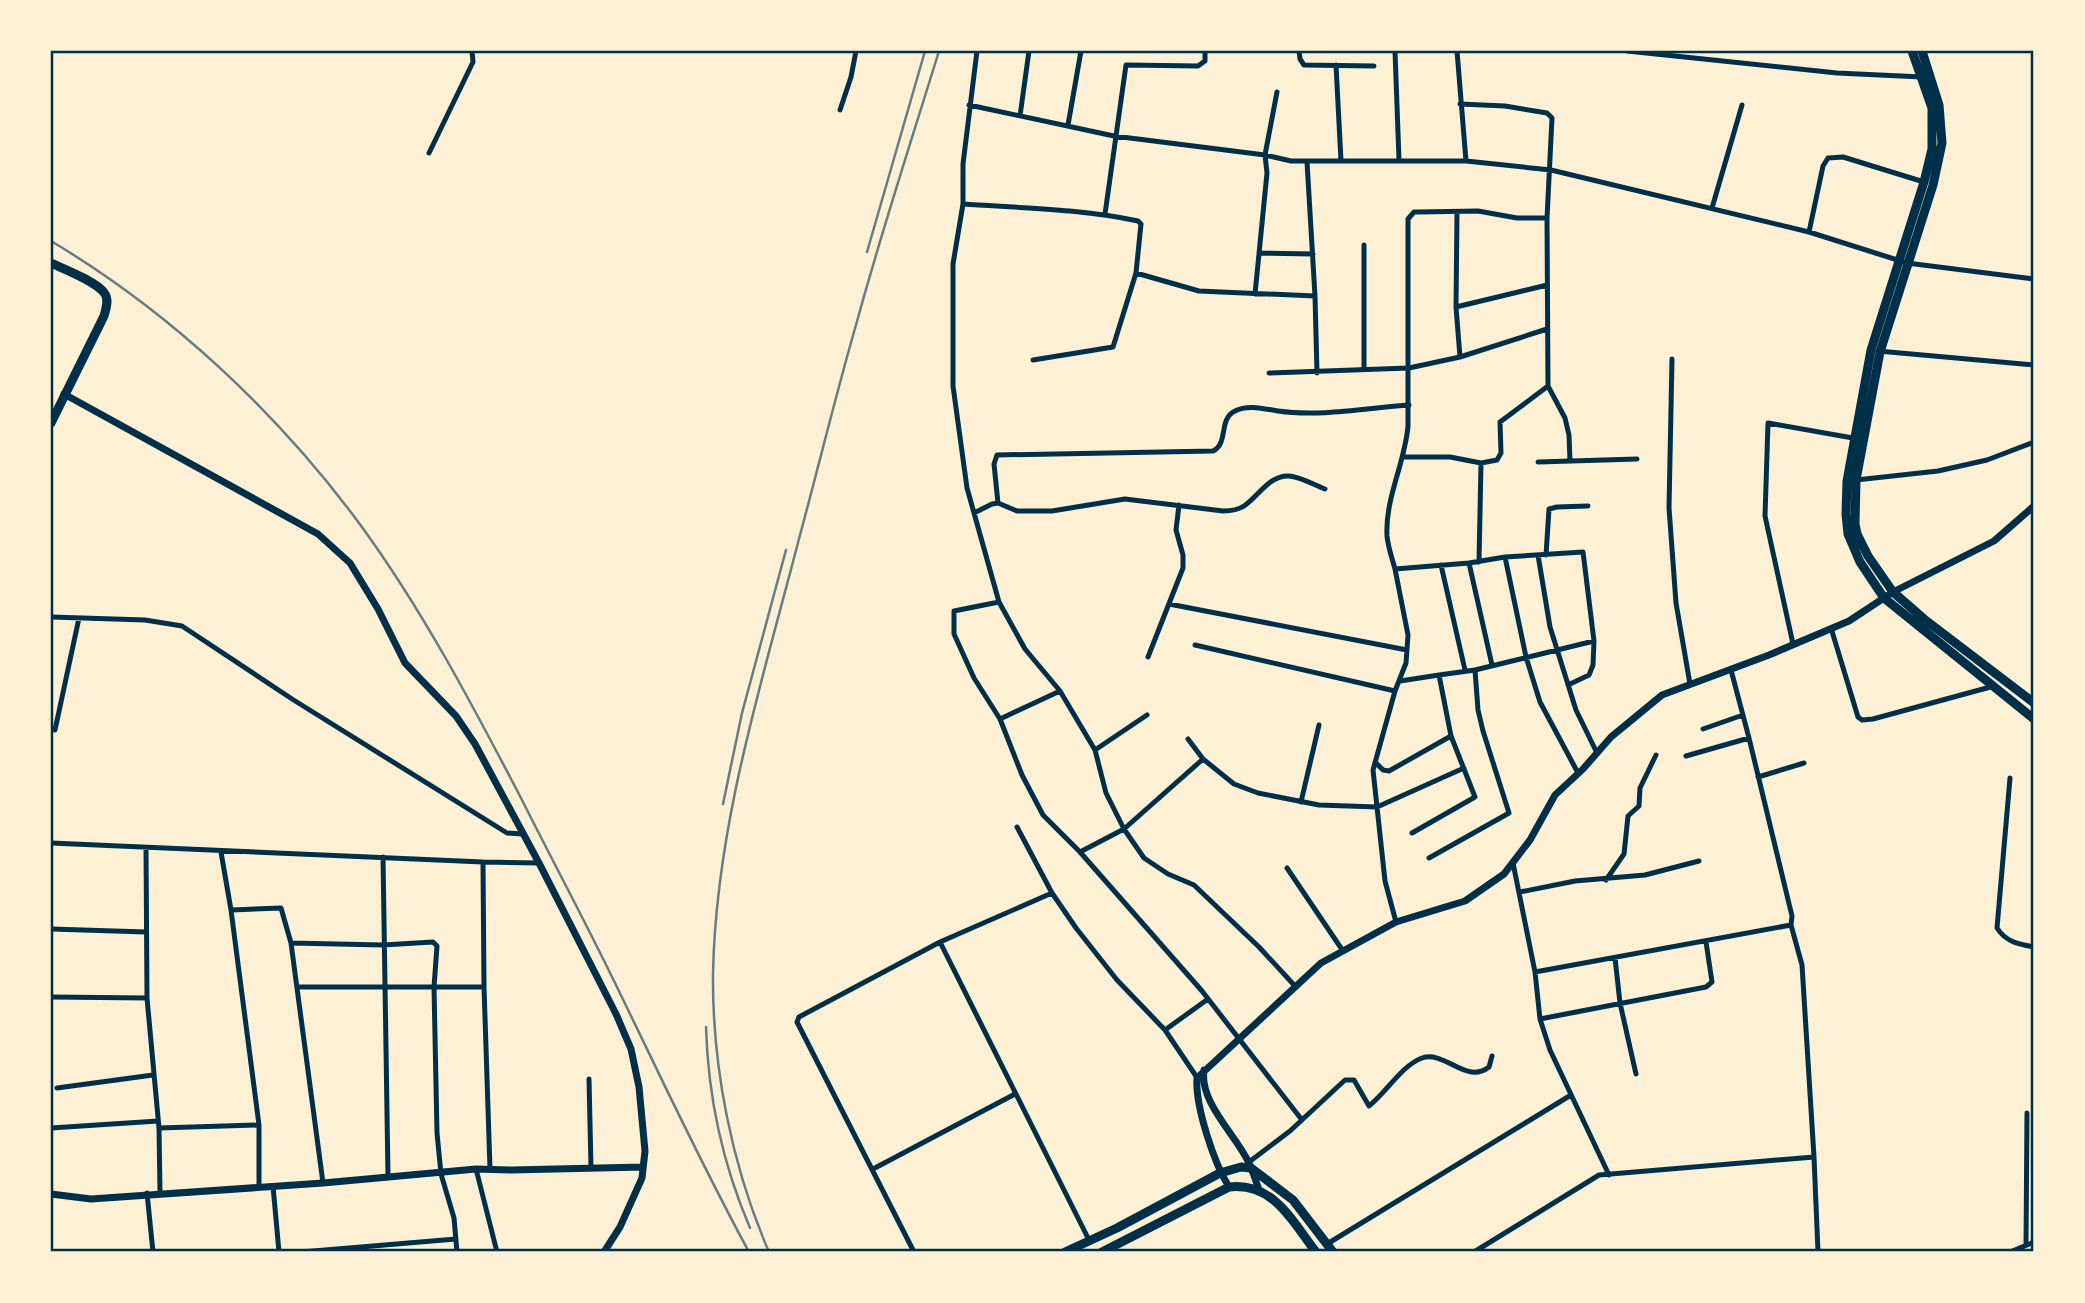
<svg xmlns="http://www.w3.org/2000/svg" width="2085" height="1303" font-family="Poppins,sans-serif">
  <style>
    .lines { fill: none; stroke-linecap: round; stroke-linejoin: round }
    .minor { stroke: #003049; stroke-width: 5 }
    .tertiary { stroke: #003049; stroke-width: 7 }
    .primary { stroke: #003049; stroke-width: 9 }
    .trunk { stroke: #003049; stroke-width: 9 }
    .rail { stroke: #657d81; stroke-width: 2.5 }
    .neatline { fill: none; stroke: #003049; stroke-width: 2.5 }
  </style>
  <rect width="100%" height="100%" fill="#fdf0d5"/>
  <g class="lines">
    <!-- minor -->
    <path class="minor" d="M 977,51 L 963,164 L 963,204 L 953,264 L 953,386 L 967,488 L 999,602
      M 1299,51 L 1300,59 L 1304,65 L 1374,66
      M 1395,51 L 1399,160
      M 1457,51 L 1466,161
      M 1627,51 L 1837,73 L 1922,77
      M 1336,65 L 1341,161
      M 1460,104 L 1505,106 L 1547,113 L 1552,118 L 1547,218 L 1548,386 L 1565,418 L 1569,435 L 1570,461
      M 969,105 L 1114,136 L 1265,155 L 1291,161 L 1466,161 L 1551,170 L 1809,232 L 1907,263 L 2034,279
      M 840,110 L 851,77 L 856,51
      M 1020,116 L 1029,51
      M 1068,125 L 1081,51
      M 429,153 L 473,62 L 472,51
      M 1307,162 L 1315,296 L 1317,373
      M 963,204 C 1022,208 1081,209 1138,221 L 1141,224 L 1136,273 L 1113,347 L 1033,360
      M 1712,208 L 1742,105
      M 1457,213 L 1456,307 L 1460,357
      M 1105,214 L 1126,65 L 1198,66 L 1205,61 L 1205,51
      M 1809,232 L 1823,166 L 1828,158 L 1843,157 L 1924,182
      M 1364,245 L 1364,368
      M 1259,253 L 1313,254
      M 1136,273 L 1199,291 L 1315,296
      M 1255,294 L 1267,173 L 1265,155 L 1277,92
      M 1456,307 L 1547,285
      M 1878,351 L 2034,365
      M 1672,359 L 1669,508 L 1676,603 L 1690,684
      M 1269,373 L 1409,368 L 1460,357 L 1547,329
      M 1403,457 L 1450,457 L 1481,463 L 1497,460 L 1501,453 L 1500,422 L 1548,386
      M 1538,462 L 1637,459
      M 1856,480 L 1938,471 L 1987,460 L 2034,442
      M 998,503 L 994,464 L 997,455 L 1213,451 C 1229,443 1218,419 1235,411 C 1248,404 1265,409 1278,411 C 1320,417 1366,408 1409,405
      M 974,513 L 992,504 L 998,503 L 1017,511 L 1052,511 L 1125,499 L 1223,511 C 1231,511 1238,510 1244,506 C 1259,496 1269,475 1289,476 C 1301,477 1314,485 1325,489
      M 1538,555 L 1550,627 L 1576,710 L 1597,753
      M 1546,555 L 1549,509 L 1557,507 L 1588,506
      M 1505,557 L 1526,657 L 1540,702 L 1578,773
      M 1479,562 L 1481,463
      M 1469,563 L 1492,665
      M 1441,565 L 1465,670
      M 1395,569 C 1392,558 1388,547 1387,536 C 1385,498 1405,463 1408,426 L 1408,219 L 1414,212 L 1418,212 L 1478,211 L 1517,218 L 1547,218
      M 1169,604 L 1407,650
      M 51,617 L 145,620 L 182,626 L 292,699 L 507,833 L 522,834
      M 1831,628 L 1858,717 L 1862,720 L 1873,719 L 1994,686
      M 1793,644 L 1765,516 L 1768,423 L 1853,438
      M 1195,645 L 1395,691
      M 1148,657 L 1183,568 L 1183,555 L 1176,530 L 1179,505
      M 1400,681 L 1439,675
      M 1000,719 L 1060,691
      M 1703,729 L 1743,715
      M 55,730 L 79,618
      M 1188,739 L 1203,759 L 1234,784 L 1258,793 L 1319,805 L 1377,807 L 1464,768
      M 1095,750 L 1147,715
      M 1686,756 L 1749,738
      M 1375,762 L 1383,770 L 1389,771 L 1451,736
      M 1758,777 L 1804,763
      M 2010,778 L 1997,928 C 2006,942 2018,944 2034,947
      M 1301,802 L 1319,725
      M 1017,827 L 1052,893 L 1076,928 L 1117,980 L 1165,1030 L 1198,1079
      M 1412,833 L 1475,797 L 1451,736 L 1439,675 L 1475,670 L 1594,641
      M 51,843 L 483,862 L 539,863
      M 146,848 L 147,998 L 159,1128 L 160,1193
      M 221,852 L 231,910 L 259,1125 L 259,1186
      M 1080,852 L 1124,829 L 1203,759
      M 383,857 L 388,1176
      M 1429,858 L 1509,813 L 1483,731 L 1478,710 L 1475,670
      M 483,862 L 484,987 L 490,1169
      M 1513,863 L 1535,972 L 1540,1019 L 1550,1050 L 1609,1175
      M 1287,868 L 1343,951
      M 1606,880 L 1624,854 L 1628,816 L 1639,806 L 1640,788 L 1656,755
      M 1520,892 L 1575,881 L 1645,875 L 1699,861
      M 231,910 L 281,908 L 291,943 L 323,1183
      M 1396,922 L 1385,881 L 1373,770 L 1395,691 L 1406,663 L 1408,635 L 1395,569 L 1469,563 L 1505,557 L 1583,552 L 1594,641 L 1593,665 L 1589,675 L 1568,685
      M 1791,925 L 1802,965 L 1814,1157
      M 51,929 L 146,932
      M 940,942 L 1052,893
      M 291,943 L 383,945 L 433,942 L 437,946 L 434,987 L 437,1133 L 441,1174 L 454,1218 L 457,1252
      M 1615,958 L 1620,1003 L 1636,1074
      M 1535,972 L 1791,925 L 1792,916 L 1749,738 L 1731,670
      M 1295,986 L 1259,947 L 1194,885 L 1168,874 L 1144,858 L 1124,829 L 1106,793 L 1095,750 L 1060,691 L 1025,649 L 999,602 L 954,611 L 954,634 L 974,678 L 1000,719 L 1022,775 L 1043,815 L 1080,852 L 1202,991 L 1302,1120
      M 297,987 L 484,987
      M 51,997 L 147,998
      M 1540,1019 L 1706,987 L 1712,982 L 1706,942
      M 1165,1030 L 1208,999
      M 589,1079 L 591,1168
      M 57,1088 L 153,1075
      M 51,1128 L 158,1121
      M 159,1128 L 259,1125
      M 1249,1162 L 1290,1131 L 1345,1080 L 1354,1080 L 1369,1106 C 1387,1092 1401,1066 1422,1058 C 1445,1050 1466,1085 1489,1067 L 1492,1056
      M 476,1169 L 497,1252
      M 873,1169 L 1015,1094
      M 273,1186 L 279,1252
      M 147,1193 L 153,1252
      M 1327,1244 L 1571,1095
      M 2026,1244 L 2027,1113
      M 301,1252 L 456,1239
      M 914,1252 L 797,1022 L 799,1017 L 940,942 L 1089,1240
      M 1474,1252 L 1599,1175 L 1814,1157 L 1818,1252
      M 2010,1252 L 2034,1242"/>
    <!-- tertiary -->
    <path class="tertiary" d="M 64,394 L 318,534 L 350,563 L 378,609 L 405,663 L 456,716 L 475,744 L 539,863 L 616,1014 L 631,1049 L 639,1087 L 645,1151 L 642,1178 L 620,1227 L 604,1252
      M 1204,1070 C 1199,1102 1236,1135 1249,1163 C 1253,1172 1256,1181 1259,1190
      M 1229,1187 C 1214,1163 1195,1106 1197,1078 L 1321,963 L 1396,922 L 1465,901 L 1504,874 L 1530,840 L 1555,795 L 1583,769 L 1611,737 L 1662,695 L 1769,655 L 1849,621 L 1893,592 L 1994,541 L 2034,506
      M 51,1194 L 91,1199 L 323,1183 L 476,1169 L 512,1170 L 643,1167"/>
    <!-- primary -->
    <path class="primary" d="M 1912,51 L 1932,108 L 1932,149 L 1924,182 L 1871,350 L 1847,481 L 1846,514 L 1848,534 L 1860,562 L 1884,598 L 2034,719
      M 1922,51 L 1939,105 L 1942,143 L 1933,185 L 1880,352 L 1856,480 L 1855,524 L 1857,534 L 1868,556 L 1893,592 L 1924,619 L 2034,703
      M 1065,1252 L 1117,1228 L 1220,1173 L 1241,1167 L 1251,1168 L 1293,1200 L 1333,1252
      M 1102,1252 L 1229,1187 C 1274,1182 1292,1221 1316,1252"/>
    <!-- trunk -->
    <path class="trunk" d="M 51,263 C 64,269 98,282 105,294 C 109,300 106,309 104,316 L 51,423"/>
    <!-- rail -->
    <path class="rail" d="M 51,241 C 170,312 276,411 359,523 C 422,609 472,704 521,798 C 552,860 585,921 615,983 C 659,1073 701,1164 749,1252
      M 867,252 L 925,51
      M 723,804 L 742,713 L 786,550
      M 706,1027 C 708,1095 723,1165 750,1228
      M 769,1252 C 732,1167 712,1067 713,973 C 716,824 763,679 800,535 C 819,465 836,394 856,325 C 881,233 911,142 939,51"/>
  </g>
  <!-- border -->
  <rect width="2085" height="1303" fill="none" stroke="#fdf0d5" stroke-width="105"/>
  <rect x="52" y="52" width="1980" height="1198" class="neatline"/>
</svg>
